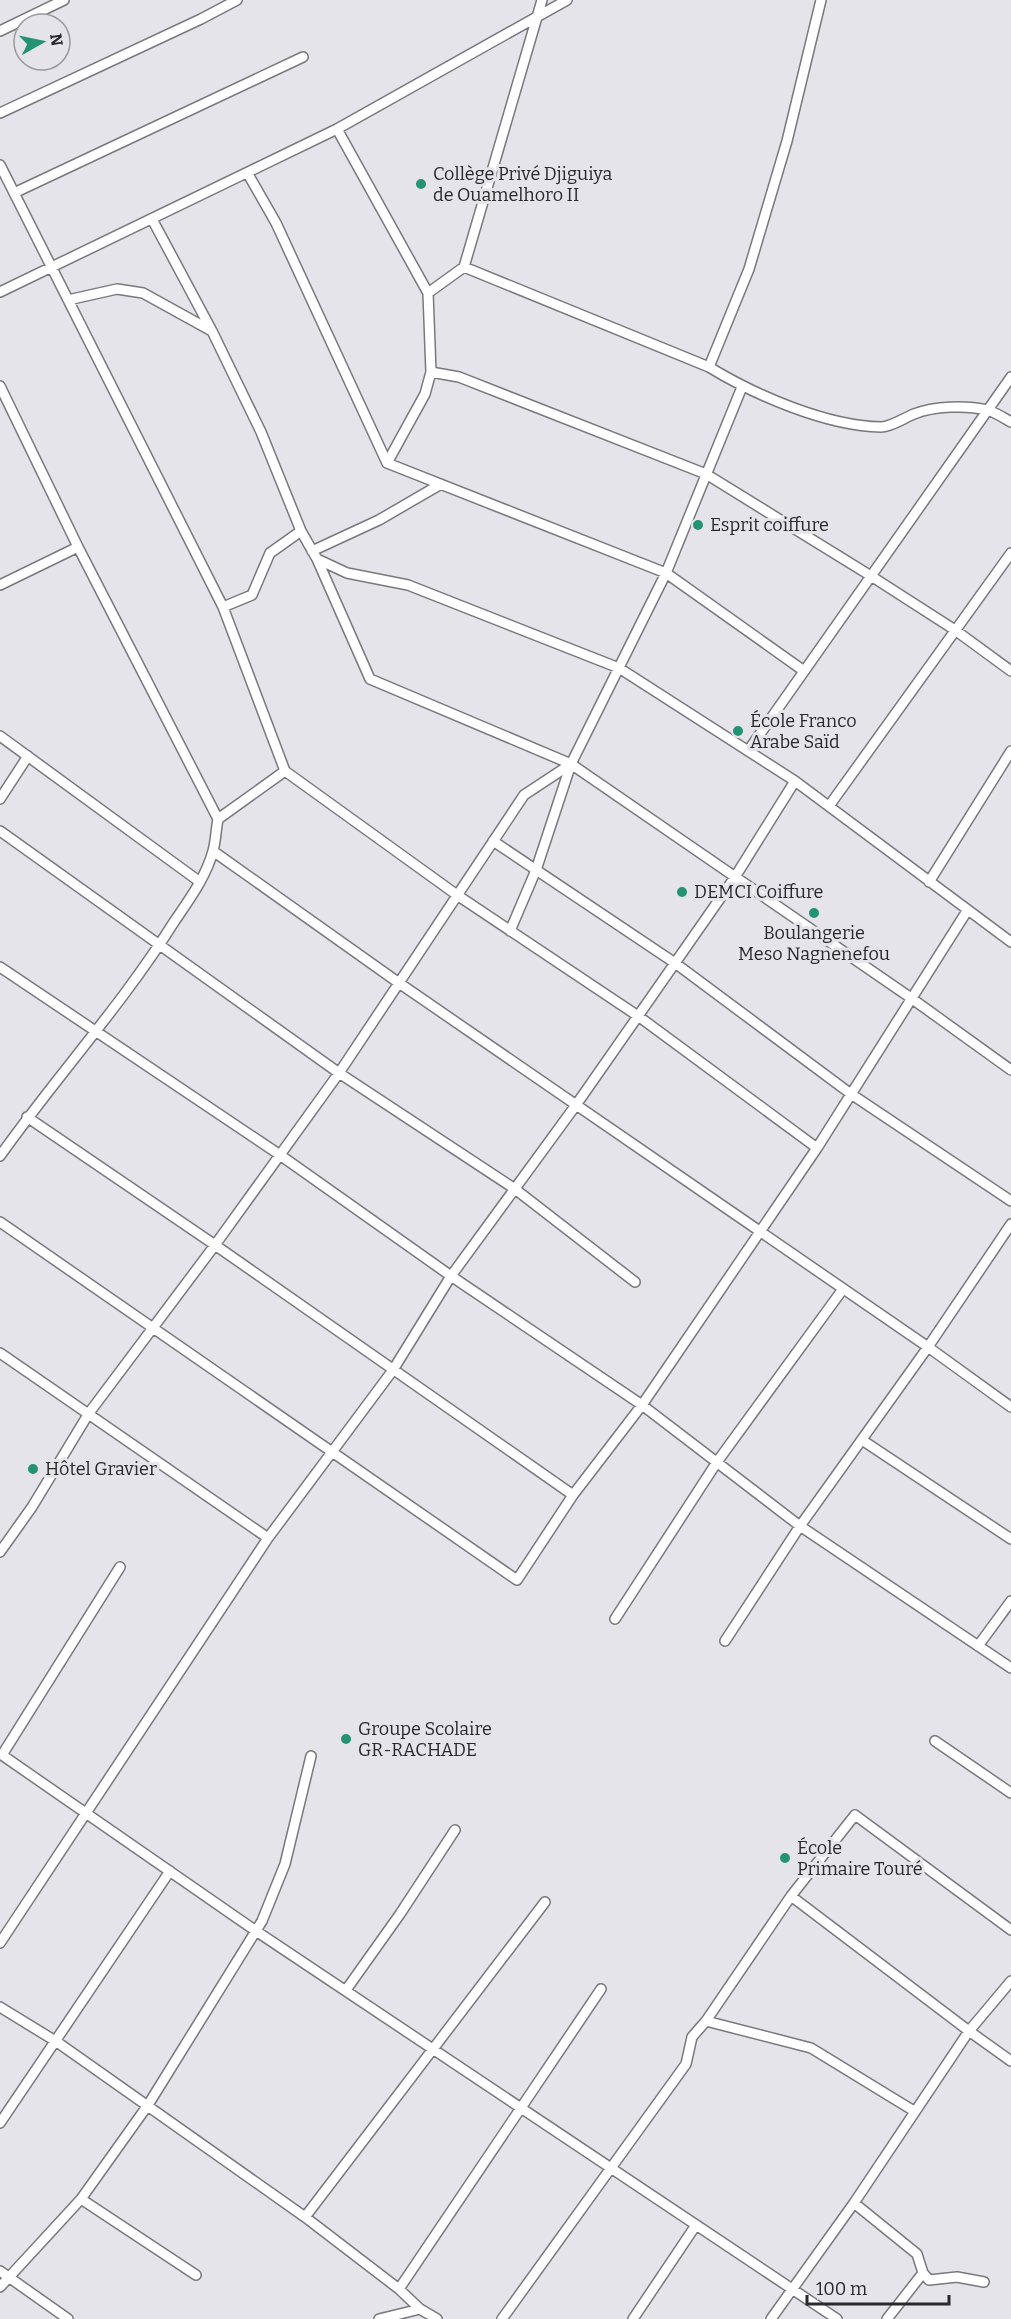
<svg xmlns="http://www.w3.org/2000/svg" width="1011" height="2319" font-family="Bitter,serif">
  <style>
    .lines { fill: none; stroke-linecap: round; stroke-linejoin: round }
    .minor-casing { stroke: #79787d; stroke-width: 12 }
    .minor { stroke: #fff; stroke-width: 9 }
    .poi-dot { fill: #259273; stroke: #e5e4ea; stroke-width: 2 }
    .labels { text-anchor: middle; stroke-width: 6; stroke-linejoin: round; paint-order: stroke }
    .poi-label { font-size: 18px; fill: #29292b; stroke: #e5e4ea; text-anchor: start }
  </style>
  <rect width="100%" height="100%" fill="#e5e4ea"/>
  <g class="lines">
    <defs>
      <path id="minor" d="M 0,31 L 64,0
        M 0,113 L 201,19 L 237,0
        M 337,129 L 428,293
        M 0,165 L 223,607 L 285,771 L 457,895 L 638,1016 L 817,1148
        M 248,174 L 276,223 L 387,463 L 666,573 L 804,671
        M 14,193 L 303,57
        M 152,219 L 212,331 L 261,432 L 301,531 L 317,559 L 370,679 L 571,764 L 911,998 L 1011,1070
        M 464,267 L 709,367 C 755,395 826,426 881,427 C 891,427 904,418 914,414 C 934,406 966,405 987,410 C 995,412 1004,418 1011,422
        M 0,292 L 337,129 L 567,0
        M 68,300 L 117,289 L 143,293 L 210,330
        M 709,367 L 749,269 L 787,141 L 821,0
        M 431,372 L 459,377 L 706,474 L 871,576 L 955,630 L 1011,671
        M 0,386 L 78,547 L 218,819
        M 387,463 L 425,394 L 431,372 L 428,293 L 464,267 L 542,0
        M 312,551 L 379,520 L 441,484
        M 317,559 L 347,573 L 408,585 L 619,668 L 795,781 L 1011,942
        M 0,585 L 78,547
        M 223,607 L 252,595 L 270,553 L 301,531
        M 0,736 L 200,882
        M 748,751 L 1011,377
        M 0,799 L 28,756
        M 829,806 L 1011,553
        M 0,831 L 339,1073 L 515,1189 L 635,1282
        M 493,841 L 675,963 L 851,1094 L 1011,1201
        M 213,851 L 399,983 L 928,1347 L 1011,1407
        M 929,882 L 1011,751
        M 510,931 L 536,870 L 571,764 L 666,573 L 742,387
        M 0,967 L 280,1155 L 451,1276 L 642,1405 L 800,1526 L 1011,1668
        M 27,1117 L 215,1245 L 573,1495
        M 0,1156 C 56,1077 122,1005 174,922 C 189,900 206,877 213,851 C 216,840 216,829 218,819 L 285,771
        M 0,1222 L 517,1580 L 573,1495 L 642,1405 L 817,1148 L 967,911
        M 0,1353 L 268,1538
        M 862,1440 L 1011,1539
        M 0,1552 L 32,1507 L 89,1413 L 215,1245 L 339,1073 L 524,795 L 571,764
        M 120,1567 L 2,1755 L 256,1931 L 837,2319
        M 615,1619 L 717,1462 L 843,1289
        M 725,1641 L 800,1526 L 928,1347 L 1011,1224
        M 978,1646 L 1011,1601
        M 935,1741 L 1011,1793
        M 791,1896 L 969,2031 L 1011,2061
        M 0,1943 L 268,1538 L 393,1370 L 451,1276 L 576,1105 L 735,877 L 795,781
        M 346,1990 L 400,1914 L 455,1830
        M 0,2007 L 57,2042 L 305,2217 L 399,2289 L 420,2309 L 437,2319
        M 706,2021 L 811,2048 L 914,2111
        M 0,2123 L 170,1871
        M 81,2199 L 196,2275
        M 854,2203 L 917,2254 L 923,2273 L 929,2280 L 957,2277 L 984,2282
        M 305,2217 L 545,1902
        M 0,2271 L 68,2319
        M 0,2287 L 81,2199 L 148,2105 L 262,1921 L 285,1864 L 311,1756
        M 399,2289 L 601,1989
        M 379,2319 L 420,2309
        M 502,2319 L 686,2064 L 692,2037 L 706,2021 L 791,1896 L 855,1815 L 1011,1930
        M 633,2319 L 696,2225
        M 771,2319 L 854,2203 L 969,2031 L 1011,1981
        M 887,2319 L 923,2273"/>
    </defs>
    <!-- minor casing -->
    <use href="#minor" class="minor-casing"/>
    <!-- minor -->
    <use href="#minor" class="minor"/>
  </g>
  <!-- markers -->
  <g class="poi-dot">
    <circle cx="421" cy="184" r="6"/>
    <circle cx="698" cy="525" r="6"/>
    <circle cx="738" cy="731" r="6"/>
    <circle cx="682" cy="892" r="6"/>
    <circle cx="814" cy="913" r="6"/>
    <circle cx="33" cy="1469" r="6"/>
    <circle cx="346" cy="1739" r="6"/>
    <circle cx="785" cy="1858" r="6"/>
  </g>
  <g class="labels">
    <!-- poi labels -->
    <g class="poi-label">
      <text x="433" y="180">Collège Privé Djiguiya<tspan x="433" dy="21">de Ouamelhoro II</tspan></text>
      <text x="710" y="531">Esprit coiffure</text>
      <text x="750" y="727">École Franco<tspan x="750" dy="21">Arabe Saïd</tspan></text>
      <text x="694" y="898">DEMCI Coiffure</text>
      <text x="814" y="939" text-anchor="middle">Boulangerie<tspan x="814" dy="21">Meso Nagnenefou</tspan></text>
      <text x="45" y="1475">Hôtel Gravier</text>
      <text x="358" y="1735">Groupe Scolaire<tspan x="358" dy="21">GR-RACHADE</tspan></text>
      <text x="797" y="1854">École<tspan x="797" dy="21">Primaire Touré</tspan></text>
    </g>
  </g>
  <!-- north arrow -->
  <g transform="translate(42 42) rotate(81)"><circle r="28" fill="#e5e4ea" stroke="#9a999e" stroke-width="1.5"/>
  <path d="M0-4.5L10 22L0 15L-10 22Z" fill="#259273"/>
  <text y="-9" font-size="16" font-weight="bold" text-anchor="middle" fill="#29292b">N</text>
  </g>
  <!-- scale -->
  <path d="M807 2295v9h142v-9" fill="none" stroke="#29292b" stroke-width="3"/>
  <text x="816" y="2295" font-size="18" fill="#29292b" stroke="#e5e4ea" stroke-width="4.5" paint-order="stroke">100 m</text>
</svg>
